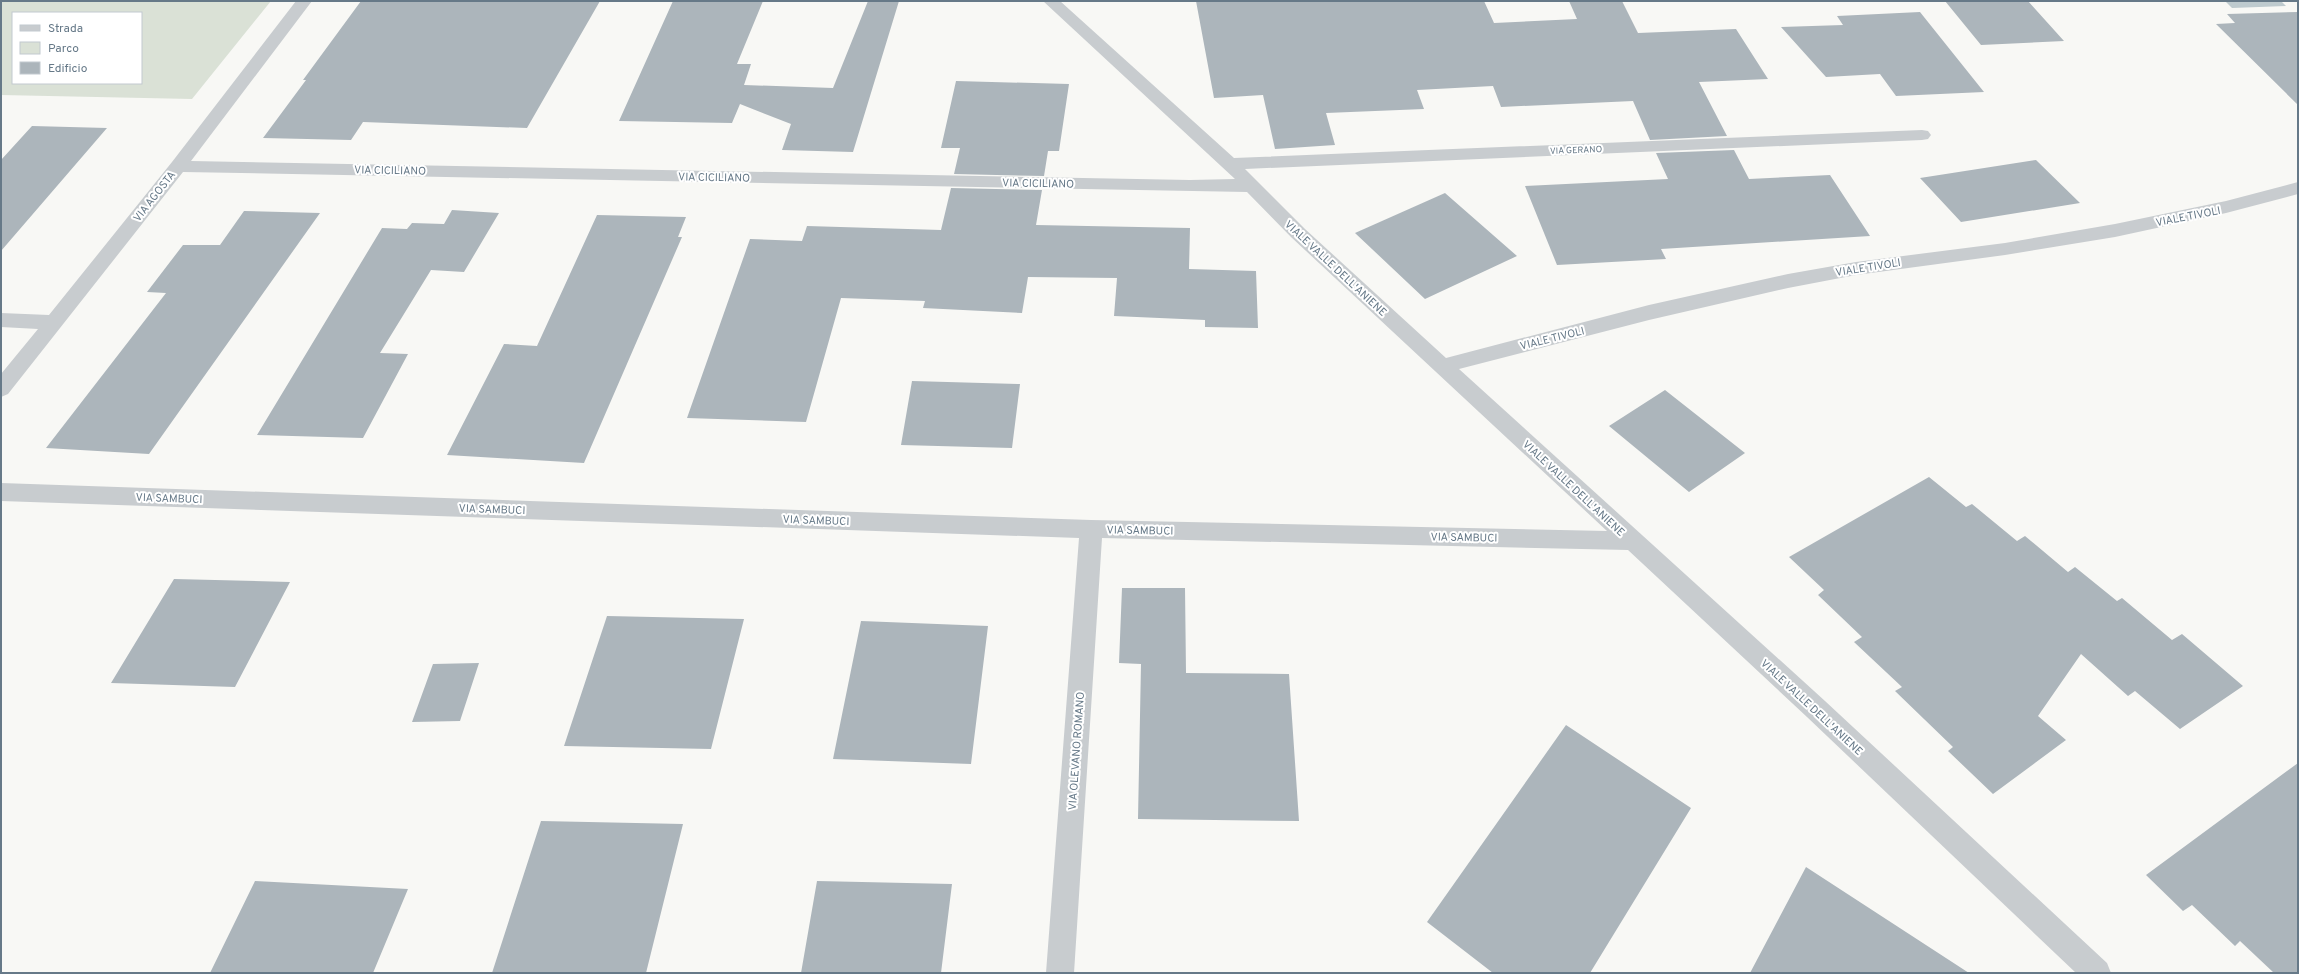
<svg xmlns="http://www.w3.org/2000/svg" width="2299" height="974" font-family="Overpass,sans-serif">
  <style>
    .green { fill: #dae1d6; fill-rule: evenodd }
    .water { fill: #becace }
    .building { fill: #acb5bb }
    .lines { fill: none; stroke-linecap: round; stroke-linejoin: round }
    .street { fill: #c8cccf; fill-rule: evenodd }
    .labels { text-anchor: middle; stroke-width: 4; stroke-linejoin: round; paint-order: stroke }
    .far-street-label { font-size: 9px; fill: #667988; stroke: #fff }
    .street-label { font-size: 11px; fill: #667988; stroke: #fff }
  </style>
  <rect width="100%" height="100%" fill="#f8f8f5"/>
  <!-- green -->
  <path class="green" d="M 1,1 L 271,1 L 192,99 L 1,95 ZM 13,13 L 141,13 L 141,83 L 13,83 Z"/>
  <!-- water -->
  <path class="water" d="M 2225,1 L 2281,1 L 2286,6 L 2232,8 Z"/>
  <!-- building -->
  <path class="building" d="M 361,1 L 600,1 L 527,128 L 363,122 L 351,140 L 263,138 L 306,80 L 303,80 Z
    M 673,1 L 763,1 L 737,64 L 751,64 L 744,85 L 833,88 L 868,1 L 899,1 L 853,152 L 782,150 L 791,124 L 740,104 L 732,123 L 619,121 Z
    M 1196,1 L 1484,1 L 1494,23 L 1577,19 L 1569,1 L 1622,1 L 1638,33 L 1736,29 L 1768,79 L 1699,82 L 1727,136 L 1650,140 L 1633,101 L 1501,107 L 1493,86 L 1417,90 L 1424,109 L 1326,113 L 1335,145 L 1275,149 L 1263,95 L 1214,98 Z
    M 1945,1 L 2028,1 L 2064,41 L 1981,45 Z
    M 1920,12 L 1984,92 L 1896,96 L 1880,74 L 1826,77 L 1781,27 L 1843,25 L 1837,16 Z
    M 2298,12 L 2298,105 L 2216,24 L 2235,23 L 2227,14 Z
    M 956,81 L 1069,84 L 1059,151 L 1048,151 L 1044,176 L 954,174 L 960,148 L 941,148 Z
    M 32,126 L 107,128 L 1,251 L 1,160 Z
    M 1734,150 L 1749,179 L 1830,175 L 1870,236 L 1661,249 L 1666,259 L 1557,265 L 1525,186 L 1668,179 L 1656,153 Z
    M 2036,160 L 2080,203 L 1961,222 L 1920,178 Z
    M 951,188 L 1042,190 L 1036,225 L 1190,228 L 1189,269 L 1256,271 L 1258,328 L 1205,327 L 1205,320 L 1114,316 L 1117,278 L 1028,277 L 1022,313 L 923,308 L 925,301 L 841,298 L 806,422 L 687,418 L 750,239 L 802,241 L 807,226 L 941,230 Z
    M 1445,193 L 1517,256 L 1425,299 L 1355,233 Z
    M 452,210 L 499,213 L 464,272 L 431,270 L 380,353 L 408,354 L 363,438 L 257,435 L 382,228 L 407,229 L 412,223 L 444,224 Z
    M 244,211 L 320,213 L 149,454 L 46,448 L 166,293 L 147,292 L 183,245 L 220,245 Z
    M 597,215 L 686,217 L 678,237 L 682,237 L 584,463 L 447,455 L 504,344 L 537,346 Z
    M 912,381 L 1020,384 L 1012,448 L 901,445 Z
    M 1665,390 L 1745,453 L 1689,492 L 1609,426 Z
    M 1929,477 L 1966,507 L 1972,504 L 2017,541 L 2025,536 L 2068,572 L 2075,567 L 2117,601 L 2122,598 L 2172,640 L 2182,634 L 2243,686 L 2180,729 L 2135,691 L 2128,696 L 2081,654 L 2038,716 L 2066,740 L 1993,794 L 1948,751 L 1953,747 L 1895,691 L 1902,687 L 1854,642 L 1862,637 L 1818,595 L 1824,590 L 1789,557 Z
    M 174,579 L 290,582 L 235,687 L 111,683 Z
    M 1122,588 L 1185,588 L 1186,673 L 1289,674 L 1299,821 L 1138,819 L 1141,664 L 1119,663 Z
    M 607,616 L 744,619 L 711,749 L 564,746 Z
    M 861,621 L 988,626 L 971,764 L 833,759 Z
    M 479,663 L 460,721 L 412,722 L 433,664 Z
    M 1566,725 L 1691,808 L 1590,973 L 1493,973 L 1427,922 Z
    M 2298,763 L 2298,973 L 2274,973 L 2240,941 L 2235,946 L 2192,905 L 2183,911 L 2146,875 Z
    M 541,821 L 683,824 L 646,973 L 492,973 Z
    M 1806,867 L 1969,973 L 1750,973 Z
    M 255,881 L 408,889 L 373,973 L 210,973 Z
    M 817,881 L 952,884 L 941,973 L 801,973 Z"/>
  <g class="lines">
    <!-- street -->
    <path class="street" d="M 296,1 L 312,1 L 191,161 L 1190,180 L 1235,179 L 1043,1 L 1060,1 L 1234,158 L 1922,130 L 1928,131 L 1931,135 L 1928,139 L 1922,140 L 1245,169 L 1305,229 L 1446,358 L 1649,305 L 1788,274 L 1856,262 L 2005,243 L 2115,224 L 2226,201 L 2298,182 L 2298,194 L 2226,213 L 2115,237 L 2005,255 L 1856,275 L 1788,288 L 1649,320 L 1459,369 L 1825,701 L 2107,963 L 2111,973 L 2076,973 L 1807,717 L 1628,550 L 1102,538 L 1074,973 L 1046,973 L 1079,538 L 1,501 L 1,483 L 1091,520 L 1607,531 L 1291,237 L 1247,192 L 183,172 L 8,394 L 1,397 L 1,374 L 38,329 L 1,327 L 1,313 L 49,315 L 172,162 Z"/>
  </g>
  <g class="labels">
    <!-- far-street labels -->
    <g class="far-street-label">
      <text transform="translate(1576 150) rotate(-2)" y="3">VIA GERANO</text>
    </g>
    <!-- street labels -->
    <g class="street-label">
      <text transform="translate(390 170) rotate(1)" y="4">VIA CICILIANO</text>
      <text transform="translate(714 177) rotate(1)" y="4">VIA CICILIANO</text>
      <text transform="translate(1038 183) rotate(1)" y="4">VIA CICILIANO</text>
      <text transform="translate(154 196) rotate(-52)" y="4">VIA AGOSTA</text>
      <text transform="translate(2188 216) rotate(-11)" y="4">VIALE TIVOLI</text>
      <text transform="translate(1868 267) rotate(-9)" y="4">VIALE TIVOLI</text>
      <text transform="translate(1336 268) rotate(43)" y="4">VIALE VALLE DELL'ANIENE</text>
      <text transform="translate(1552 338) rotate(-14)" y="4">VIALE TIVOLI</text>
      <text transform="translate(1574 488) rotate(43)" y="4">VIALE VALLE DELL'ANIENE</text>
      <text transform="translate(169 498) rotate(2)" y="4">VIA SAMBUCI</text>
      <text transform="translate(492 509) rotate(2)" y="4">VIA SAMBUCI</text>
      <text transform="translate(816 520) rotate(2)" y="4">VIA SAMBUCI</text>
      <text transform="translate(1140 530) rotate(1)" y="4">VIA SAMBUCI</text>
      <text transform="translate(1464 537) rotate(1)" y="4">VIA SAMBUCI</text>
      <text transform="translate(1812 707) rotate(43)" y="4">VIALE VALLE DELL'ANIENE</text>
      <text transform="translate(1076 751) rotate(-86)" y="4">VIA OLEVANO ROMANO</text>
    </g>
  </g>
  <!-- border -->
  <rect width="2299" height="974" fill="none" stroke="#667988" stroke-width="4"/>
  <!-- legend -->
  <rect x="12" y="12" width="130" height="72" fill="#ffffff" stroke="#c2c9cf"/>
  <rect x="20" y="25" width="20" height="6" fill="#c8cccf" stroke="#c2c9cf"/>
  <text x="48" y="32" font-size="12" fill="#667988">Strada</text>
  <rect x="20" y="42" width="20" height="12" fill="#dae1d6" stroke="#c2c9cf"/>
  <text x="48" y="52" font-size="12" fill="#667988">Parco</text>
  <rect x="20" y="62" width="20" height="12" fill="#acb5bb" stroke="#c2c9cf"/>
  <text x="48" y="72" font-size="12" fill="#667988">Edificio</text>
</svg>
